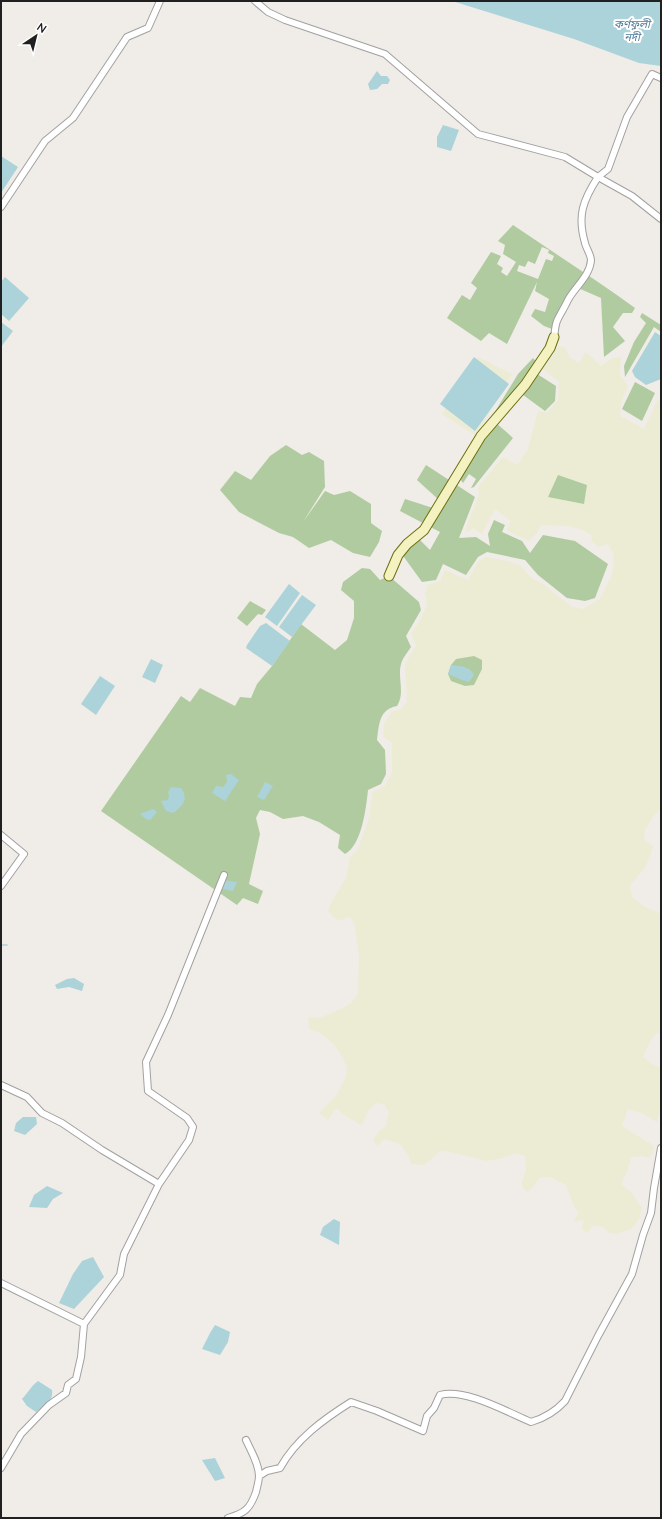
<svg xmlns="http://www.w3.org/2000/svg" width="662" height="1519" font-family="Lato,'Noto Sans Bengali',sans-serif">
  <style>
    .farmland { fill: #ececd5 }
    .forest { fill: #b0cba0; fill-rule: evenodd }
    .water { fill: #acd3d9 }
    .lines { fill: none; stroke-linecap: round; stroke-linejoin: round }
    .stream { stroke: #acd3d9; stroke-width: 1.5 }
    .street-casing { stroke: #a1a1a1; stroke-width: 8 }
    .secondary-casing { stroke: #6c6f0f; stroke-width: 11 }
    .street { stroke: #fff; stroke-width: 6 }
    .secondary { stroke: #f4f2c1; stroke-width: 9 }
    .labels { text-anchor: middle; stroke-width: 4; stroke-linejoin: round; paint-order: stroke }
    .water-label { font-size: 11px; font-style: italic; fill: #4e7998; stroke: #fff }
  </style>
  <rect width="100%" height="100%" fill="#f0ece7"/>
  <!-- farmland -->
  <path class="farmland" d="M 558,346 L 565,347 L 570,358 L 579,363 L 586,352 L 601,366 L 613,358 L 621,357 L 620,375 L 628,386 L 621,402 L 620,416 L 644,429 L 658,399 L 661,400 L 661,808 L 653,817 L 645,830 L 644,840 L 653,846 L 650,856 L 645,868 L 630,885 L 632,897 L 642,905 L 661,914 L 661,1034 L 657,1032 L 651,1040 L 643,1057 L 652,1064 L 661,1068 L 661,1106 L 657,1122 L 642,1113 L 628,1109 L 622,1126 L 654,1146 L 650,1158 L 641,1156 L 631,1157 L 628,1169 L 621,1184 L 631,1192 L 642,1208 L 639,1219 L 631,1229 L 616,1234 L 609,1233 L 603,1227 L 592,1226 L 588,1233 L 582,1229 L 584,1220 L 573,1221 L 579,1213 L 574,1206 L 566,1185 L 550,1177 L 541,1177 L 528,1192 L 522,1187 L 522,1181 L 526,1171 L 525,1156 L 515,1153 L 503,1158 L 487,1161 L 442,1150 L 424,1165 L 411,1164 L 408,1155 L 400,1144 L 384,1139 L 378,1146 L 373,1140 L 378,1132 L 386,1126 L 389,1112 L 384,1104 L 376,1103 L 369,1110 L 362,1125 L 347,1117 L 336,1108 L 328,1120 L 319,1113 L 336,1096 L 345,1079 L 347,1068 L 343,1058 L 334,1044 L 320,1033 L 309,1029 L 308,1018 L 322,1017 L 341,1009 L 351,1003 L 358,994 L 359,958 L 355,926 L 350,916 L 342,920 L 336,919 L 328,912 L 332,901 L 346,878 L 350,857 L 357,851 L 369,818 L 372,792 L 385,786 L 392,772 L 392,742 L 383,737 L 384,724 L 391,712 L 401,709 L 407,702 L 405,663 L 416,646 L 411,633 L 418,624 L 427,605 L 425,593 L 428,585 L 440,581 L 445,570 L 468,580 L 478,562 L 486,557 L 511,562 L 521,566 L 529,576 L 547,587 L 572,607 L 583,609 L 600,599 L 611,577 L 614,567 L 613,554 L 608,544 L 599,547 L 592,542 L 591,535 L 580,529 L 567,526 L 541,525 L 537,533 L 529,541 L 507,530 L 511,521 L 495,509 L 482,534 L 473,528 L 468,532 L 465,530 L 479,495 L 478,487 L 503,457 L 517,465 L 528,449 L 538,411 L 547,413 L 558,400 L 559,382 L 543,369 Z
    M 478,357 L 512,374 L 476,436 L 442,414 Z"/>
  <!-- forest -->
  <path class="forest" d="M 513,225 C 554,253 595,279 635,308 L 632,313 L 607,301 L 632,313 L 623,313 L 613,327 L 625,341 L 604,357 L 601,298 L 578,288 L 552,329 L 544,326 L 531,316 L 535,309 L 545,312 L 549,299 L 535,291 L 537,282 L 507,344 L 489,333 L 481,341 L 447,318 L 462,295 L 470,300 L 477,288 L 471,283 L 491,252 L 501,256 L 497,264 L 503,268 L 501,272 L 507,276 L 516,262 L 503,254 L 505,245 L 498,241 ZM 542,247 L 549,250 L 548,253 L 554,256 L 552,261 L 546,259 L 538,279 L 517,271 L 519,265 L 525,267 L 528,261 L 535,264 Z
    M 642,313 L 661,325 L 661,332 L 654,327 L 625,377 L 624,366 L 634,342 L 646,323 L 640,317 Z
    M 533,358 L 539,365 L 534,372 L 556,386 L 555,401 L 545,411 L 519,392 L 494,421 L 513,438 L 474,487 L 471,488 L 476,479 L 469,474 L 463,483 L 457,474 L 518,374 Z
    M 635,382 L 655,393 L 642,421 L 622,409 Z
    M 286,445 L 302,455 L 309,452 L 324,461 L 325,487 L 303,522 L 325,491 L 334,495 L 350,491 L 371,504 L 371,523 L 382,531 L 379,542 L 370,557 L 353,553 L 331,540 L 309,548 L 293,537 L 279,533 L 239,512 L 220,490 L 235,471 L 251,480 L 270,456 Z
    M 426,465 L 475,497 L 459,538 L 476,537 L 490,546 L 488,534 L 494,520 L 505,525 L 502,532 L 522,541 L 530,553 L 543,535 L 575,541 L 608,564 L 595,598 L 585,601 L 567,598 L 538,575 L 525,560 L 487,552 L 478,557 L 466,575 L 443,564 L 436,580 L 422,582 L 401,553 L 417,537 L 430,550 L 440,532 L 400,511 L 405,499 L 433,508 L 439,500 L 417,480 Z
    M 558,475 L 587,485 L 584,504 L 548,497 Z
    M 362,568 L 370,569 L 380,580 L 389,576 L 419,602 L 421,610 L 406,636 L 411,647 C 408,652 404,656 402,661 C 396,676 406,692 397,706 C 379,709 379,725 377,740 L 385,750 L 386,774 L 381,784 L 368,790 C 366,808 362,845 345,854 L 338,848 L 340,835 L 319,822 L 303,816 L 283,819 L 270,812 L 260,810 L 256,818 L 260,834 L 249,884 L 263,891 L 258,904 L 243,898 L 237,905 L 101,811 L 181,696 L 190,702 L 200,688 L 235,706 L 240,697 L 251,698 L 257,684 L 272,666 L 301,624 L 335,650 L 347,640 L 354,618 L 354,601 L 341,590 L 343,582 Z
    M 250,601 L 266,610 L 262,615 L 258,614 L 247,626 L 237,618 Z
    M 474,656 L 482,660 L 482,669 L 474,685 L 465,686 L 451,681 L 448,674 L 451,665 L 456,659 Z"/>
  <!-- water -->
  <path class="water" d="M 452,1 L 661,1 L 661,66 L 639,63 L 574,39 Z
    M 377,71 L 381,76 L 387,76 L 390,80 L 388,84 L 382,84 L 377,89 L 370,90 L 368,84 Z
    M 443,125 L 459,130 L 451,151 L 437,147 L 437,137 Z
    M 1,156 L 18,167 L 1,193 Z
    M 5,277 L 29,298 L 9,321 L 1,314 L 1,282 Z
    M 1,322 L 13,331 L 1,347 Z
    M 655,332 L 661,336 L 661,379 L 646,385 L 635,377 L 632,371 Z
    M 474,357 L 509,384 L 475,431 L 440,404 Z
    M 289,584 L 300,593 L 277,626 L 265,617 Z
    M 302,595 L 316,605 L 292,637 L 279,627 Z
    M 266,623 L 290,641 L 272,666 L 246,648 L 247,645 L 260,626 Z
    M 151,659 L 163,665 L 155,683 L 142,677 Z
    M 451,665 C 459,666 470,666 474,675 L 469,682 L 462,680 L 448,674 Z
    M 100,676 L 115,686 L 96,715 L 81,704 Z
    M 231,774 L 239,780 L 225,801 L 212,793 L 216,786 L 223,787 L 227,782 L 226,775 Z
    M 265,782 L 273,786 L 264,800 L 257,797 Z
    M 171,787 L 181,788 C 189,799 183,806 173,813 L 166,811 L 161,801 L 168,800 L 169,795 L 168,792 Z
    M 153,809 L 157,812 L 150,820 L 146,819 L 140,814 Z
    M 222,880 L 237,882 L 233,891 L 219,888 Z
    M 74,978 L 84,984 L 82,991 L 69,987 L 57,989 L 55,985 L 67,979 Z
    M 23,1117 L 36,1117 L 37,1124 L 25,1135 L 14,1131 L 16,1123 Z
    M 47,1186 L 63,1193 L 53,1199 L 47,1208 L 29,1207 L 34,1195 Z
    M 334,1219 L 340,1222 L 339,1245 L 320,1235 L 323,1227 Z
    M 93,1257 L 104,1277 L 74,1309 L 59,1303 L 73,1274 L 82,1261 Z
    M 215,1325 L 230,1332 L 228,1342 L 220,1355 L 202,1349 L 210,1333 Z
    M 38,1381 L 52,1390 C 54,1401 44,1405 36,1412 L 27,1406 L 22,1399 C 28,1393 31,1386 38,1381 Z
    M 215,1458 L 225,1478 L 215,1481 L 202,1460 Z"/>
  <g class="lines">
    <!-- stream -->
    <path class="stream" d="M 1,945 L 7,945"/>
    <defs>
      <path id="street" d="M 255,1 L 268,12 L 285,20 L 385,54 L 478,134 L 565,157 L 598,177 L 608,169 L 627,117 L 652,74 L 661,78
        M 1,207 L 45,141 L 73,118 L 127,37 L 148,28 L 160,1
        M 554,337 C 555,332 555,326 557,321 C 560,314 565,307 568,300 C 575,287 590,276 591,260 C 591,255 586,248 585,243 C 577,216 583,200 598,177 L 632,196 L 661,219
        M 1,835 L 24,854 L 1,886
        M 1,1085 L 27,1097 L 42,1113 L 62,1123 L 102,1150 L 159,1184
        M 1,1283 L 84,1324
        M 1,1468 L 21,1434 L 49,1405 L 66,1393 L 68,1385 L 76,1379 L 81,1357 L 84,1324 L 120,1275 L 124,1254 L 159,1184 L 189,1140 L 193,1127 L 187,1118 L 148,1091 L 146,1062 L 168,1015 L 224,875
        M 259,1476 L 267,1471 L 280,1468 C 296,1439 324,1419 351,1402 L 377,1411 L 423,1431 L 427,1416 L 434,1408 L 440,1395 C 465,1388 507,1412 531,1422 C 545,1418 555,1412 565,1401 L 598,1336 L 632,1274 L 643,1235 L 651,1213 L 654,1188 L 661,1148
        M 228,1518 C 245,1513 250,1509 256,1492 C 257,1487 259,1481 259,1476 C 259,1464 251,1451 246,1440"/>
      <path id="secondary" d="M 389,576 L 398,555 L 407,544 L 424,530 L 481,436 L 525,385 L 550,348 L 554,337"/>
    </defs>
    <!-- street casing -->
    <use href="#street" class="street-casing"/>
    <!-- secondary casing -->
    <use href="#secondary" class="secondary-casing"/>
    <!-- street -->
    <use href="#street" class="street"/>
    <!-- secondary -->
    <use href="#secondary" class="secondary"/>
  </g>
  <g class="labels">
    <!-- water labels -->
    <g class="water-label">
      <text x="632" y="28">কর্ণফুলী<tspan x="632" dy="13">নদী</tspan></text>
    </g>
  </g>
  <!-- border -->
  <rect width="662" height="1519" fill="none" stroke="#202020" stroke-width="4"/>
  <!-- north arrow -->
  <g transform="translate(36 36) rotate(35)" stroke="#ffffff" stroke-width="3" paint-order="stroke">
  <path d="M0-3L7 15L0 10L-7 15Z" fill="#202020"/>
  <text y="-6" font-size="11" font-weight="bold" text-anchor="middle" fill="#202020">N</text>
  </g>
</svg>
